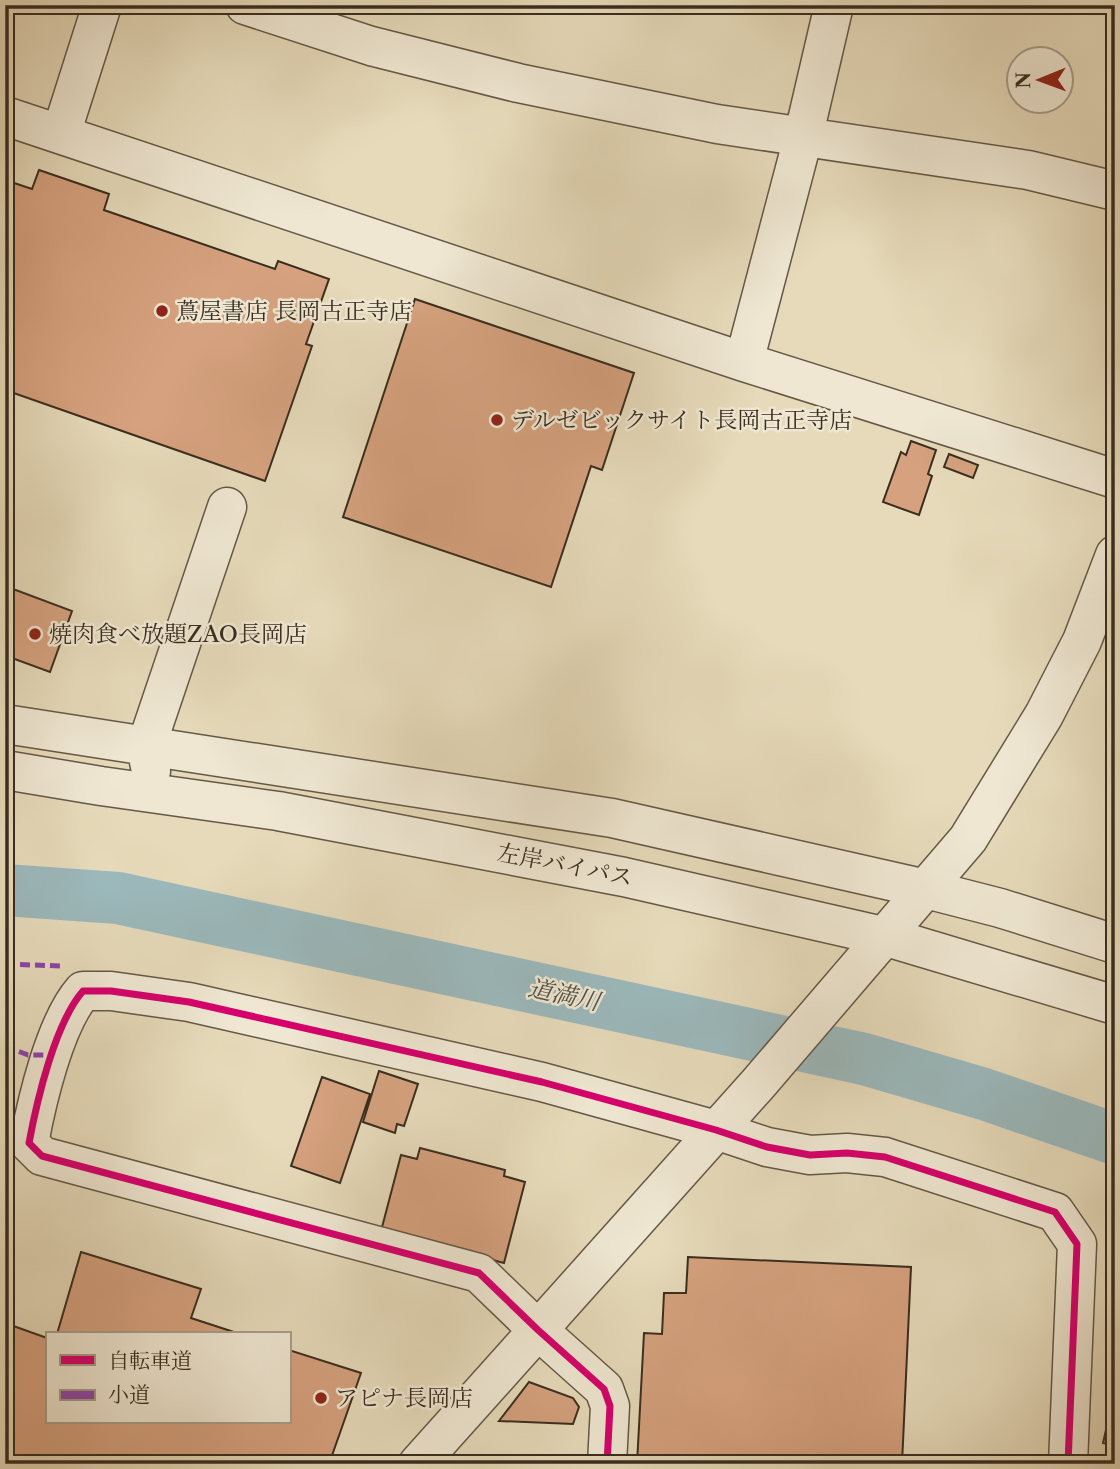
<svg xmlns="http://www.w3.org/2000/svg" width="1120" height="1469" font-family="'Libre Caslon Text','Noto Serif JP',serif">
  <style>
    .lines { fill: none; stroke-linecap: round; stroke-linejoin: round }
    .river { stroke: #9bb8bb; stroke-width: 52 }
    .building { fill: #d5a17e; stroke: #3a2d1f; stroke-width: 2 }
    .minor-casing { stroke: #655846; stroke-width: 41 }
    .minor { stroke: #efe7d2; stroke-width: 38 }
    .quiet { stroke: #8e44ad; stroke-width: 5; stroke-dasharray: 10 5; stroke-linecap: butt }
    .cycleway-casing { stroke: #efe7d2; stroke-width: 11 }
    .cycleway { stroke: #d6006c; stroke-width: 7 }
    .poi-dot { fill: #8f2418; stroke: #efe7d2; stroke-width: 2.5 }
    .labels { text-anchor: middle; stroke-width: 5; stroke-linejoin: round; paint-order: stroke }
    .poi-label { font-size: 23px; fill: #3a2d1f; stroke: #efe7d2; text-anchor: start }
    .street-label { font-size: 23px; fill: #3a2d1f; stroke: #efe7d2 }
    .water-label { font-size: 24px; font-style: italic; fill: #525046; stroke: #efe7d2 }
  </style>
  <rect width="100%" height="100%" fill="#e6daba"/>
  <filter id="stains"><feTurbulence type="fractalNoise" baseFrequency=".00286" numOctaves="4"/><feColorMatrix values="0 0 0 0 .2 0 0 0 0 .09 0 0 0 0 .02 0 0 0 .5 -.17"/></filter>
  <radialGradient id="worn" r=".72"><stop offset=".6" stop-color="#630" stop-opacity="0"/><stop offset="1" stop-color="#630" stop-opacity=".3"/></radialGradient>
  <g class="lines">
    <!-- river -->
    <path class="river" d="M 5,890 L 118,898 L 864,1059 L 984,1094 L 1115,1139"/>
  </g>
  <!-- building -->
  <path class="building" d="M 39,170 L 109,194 L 104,210 L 275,269 L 278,261 L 329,279 L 306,344 L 312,346 L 265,481 L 5,390 L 5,180 L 32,189 Z
    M 415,299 L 634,373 L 602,470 L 591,466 L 551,587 L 343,517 Z
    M 911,441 L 936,450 L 928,474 L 932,476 L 919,515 L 883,502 L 901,452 L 906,455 Z
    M 949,454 L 978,465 L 973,478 L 944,467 Z
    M 5,586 L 72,611 L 50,672 L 12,658 L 9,664 L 5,662 Z
    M 379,1071 L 418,1084 L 404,1126 L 397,1124 L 395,1133 L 363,1122 Z
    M 322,1077 L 370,1094 L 340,1183 L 291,1166 Z
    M 420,1148 L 505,1170 L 504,1176 L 525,1182 L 504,1263 L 381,1231 L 401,1155 L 417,1159 Z
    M 81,1252 L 201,1289 L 191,1318 L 240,1334 L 57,1334 Z
    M 688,1257 L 911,1267 L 902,1464 L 637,1464 L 644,1333 L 662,1334 L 664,1293 L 686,1293 Z
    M 5,1323 L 47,1338 L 47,1422 L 289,1422 L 289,1350 L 361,1373 L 329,1464 L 5,1464 Z
    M 529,1382 L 573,1398 L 579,1407 L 573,1424 L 499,1421 Z
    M 1113,1399 L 1115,1400 L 1115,1446 L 1103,1443 Z"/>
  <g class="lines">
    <defs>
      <path id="minor" d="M 245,5 L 371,46 L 518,83 L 717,124 L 1028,170 L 1115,191
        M 5,116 L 744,362 L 1115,479
        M 61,134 L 102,5
        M 744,362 L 803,138 L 834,5
        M 5,724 L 612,818 L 926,889 L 1000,908 L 1115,944
        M 5,770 L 101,786 L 278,811 L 624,877 L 887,937 L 1115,1005
        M 151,771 L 146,747 L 227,507
        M 418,1464 L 758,1084 L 968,839 L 1044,715 L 1082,641 L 1115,555
        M 607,1464 L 610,1406 L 604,1389 L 538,1330 L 479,1273 L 42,1156 L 29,1143 C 37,1100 55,1023 83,991 L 111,991 L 189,1002 L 542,1082 L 716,1130 L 767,1147 L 810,1155 L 847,1153 L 885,1157 L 1055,1212 L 1077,1244 L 1068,1464"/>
    </defs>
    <!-- minor casing -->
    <use href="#minor" class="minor-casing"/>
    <!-- minor -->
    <use href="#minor" class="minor"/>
    <!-- quiet -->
    <path class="quiet" d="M 5,964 L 61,966
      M 5,1046 L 28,1055 L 52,1055"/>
    <defs>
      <path id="cycleway" d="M 607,1464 L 610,1406 L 604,1389 L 538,1330 L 479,1273 L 42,1156 L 29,1143 C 37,1100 55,1023 83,991 L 111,991 L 189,1002 L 542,1082 L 716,1130 L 767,1147 L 810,1155 L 847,1153 L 885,1157 L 1055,1212 L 1077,1244 L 1068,1464"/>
    </defs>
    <!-- cycleway casing -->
    <use href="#cycleway" class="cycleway-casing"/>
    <!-- cycleway -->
    <use href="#cycleway" class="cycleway"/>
  </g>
  <!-- markers -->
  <g class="poi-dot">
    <circle cx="162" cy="311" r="7"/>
    <circle cx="497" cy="420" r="7"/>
    <circle cx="35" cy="634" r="7"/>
    <circle cx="321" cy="1398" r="7"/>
  </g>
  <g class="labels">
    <!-- poi labels -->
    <g class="poi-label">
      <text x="176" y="319">蔦屋書店 長岡古正寺店</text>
      <text x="511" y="428">デルゼビックサイト長岡古正寺店</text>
      <text x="49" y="642">焼肉食べ放題ZAO長岡店</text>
      <text x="335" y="1406">アピナ長岡店</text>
    </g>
    <!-- street labels -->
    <g class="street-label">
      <text transform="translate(565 865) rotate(11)" y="8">左岸バイパス</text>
    </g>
    <!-- water labels -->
    <g class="water-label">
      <text transform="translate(564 995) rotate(12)" y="8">道満川</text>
    </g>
  </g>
  <!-- margin -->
  <rect width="1120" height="1469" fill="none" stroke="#e6daba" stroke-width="28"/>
  <rect x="7" y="7" width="1106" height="1455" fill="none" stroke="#3a2d1f" stroke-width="3.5"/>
  <rect x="14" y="14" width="1092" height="1441" fill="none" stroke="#3a2d1f" stroke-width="2"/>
  <!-- legend -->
  <rect x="46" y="1332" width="245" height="91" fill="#efe7d2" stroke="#a79d8a" stroke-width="2"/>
  <rect x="60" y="1355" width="35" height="10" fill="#d6006c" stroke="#a79d8a" stroke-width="2"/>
  <text x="108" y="1368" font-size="21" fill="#3a2d1f">自転車道</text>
  <rect x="60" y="1390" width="35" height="10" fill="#8e44ad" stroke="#a79d8a" stroke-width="2"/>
  <text x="108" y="1402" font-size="21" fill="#3a2d1f">小道</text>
  <!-- north arrow -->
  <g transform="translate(1040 80) rotate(269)"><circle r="33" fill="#efe7d2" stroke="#a79d8a" stroke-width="2"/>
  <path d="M0-5L12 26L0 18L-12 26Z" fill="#8f2418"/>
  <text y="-10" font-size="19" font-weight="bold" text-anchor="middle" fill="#3a2d1f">N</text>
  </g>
  <rect width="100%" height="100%" filter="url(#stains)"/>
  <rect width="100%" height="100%" fill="url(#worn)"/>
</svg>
